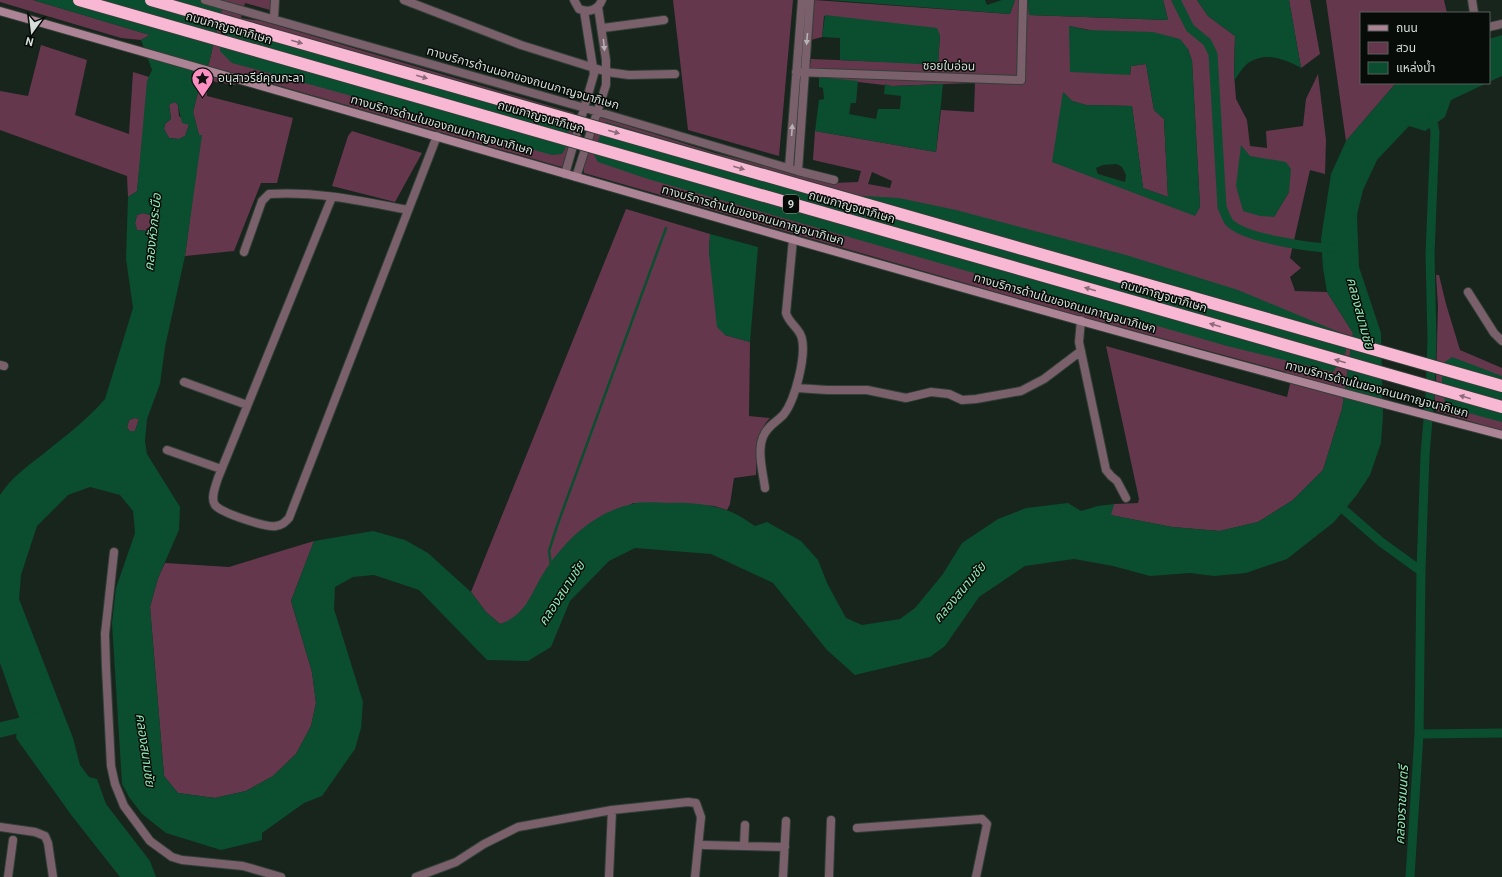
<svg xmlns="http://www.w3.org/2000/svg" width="1502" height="877" font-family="Roboto,'Noto Sans Thai',sans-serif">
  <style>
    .green { fill: #65374c; fill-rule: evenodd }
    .water { fill: #0b4d2f; fill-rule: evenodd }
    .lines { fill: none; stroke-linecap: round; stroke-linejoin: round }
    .stream { stroke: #0b4d2f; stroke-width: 2.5 }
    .canal { stroke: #0b4d2f; stroke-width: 9 }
    .river { stroke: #0b4d2f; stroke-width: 15 }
    .minor-casing { stroke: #323f37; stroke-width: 10 }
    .secondary-casing { stroke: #323f37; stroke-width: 10 }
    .minor { stroke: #7a606b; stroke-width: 8 }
    .secondary { stroke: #ad8495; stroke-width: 8 }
    .motorway-bridge-casing { stroke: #323f37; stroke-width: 14; stroke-linecap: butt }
    .motorway-bridge { stroke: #f8b8d3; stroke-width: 12 }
    .oneway { fill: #b5b2b2 }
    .oneway2 { fill: #8c6b78 }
    .labels { text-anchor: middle; stroke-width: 3; stroke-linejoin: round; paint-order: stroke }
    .shield { fill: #070c09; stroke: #979f9a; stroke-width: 1 }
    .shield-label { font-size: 11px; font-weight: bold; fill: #d5ded8 }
    .street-label { font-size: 12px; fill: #d5ded8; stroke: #070c09 }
    .poi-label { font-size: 12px; fill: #d5ded8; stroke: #070c09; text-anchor: start }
    .water-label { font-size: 13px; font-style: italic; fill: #90e9b6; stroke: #070c09 }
  </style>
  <rect width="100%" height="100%" fill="#17251d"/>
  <!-- green -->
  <path class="green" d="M 0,0 L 33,0 L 150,35 L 141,40 L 121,38 L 0,2 Z
    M 224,0 L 270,0 L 270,10 L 245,3 L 241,18 L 262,21 L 574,113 C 574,131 571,152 562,167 L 558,166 L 242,75 L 235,85 L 216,82 L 203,77 L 209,63 Z
    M 673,0 L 793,0 L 779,156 L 688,130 Z
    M 814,0 L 1010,14 L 1015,0 L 1028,0 L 1029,15 L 1168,20 L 1163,0 L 1197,0 L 1208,16 L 1235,36 L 1234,73 L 1236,99 L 1247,120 L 1250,146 L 1267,148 L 1266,131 L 1303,126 L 1306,99 L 1318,74 L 1326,140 L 1325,174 L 1310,170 L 1290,258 L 1301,268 L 1290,277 L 1295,291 L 1327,292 L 1353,333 L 1342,409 L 1323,470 L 1293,500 L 1258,522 L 1220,531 L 1172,527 L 1110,515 L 1114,504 L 1138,503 L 1139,499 L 1106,346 L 1287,397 L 1290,384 L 1286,372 L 1065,312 L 584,173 L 583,165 L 600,117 L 715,153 L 833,183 L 858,182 L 861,171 L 813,160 L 815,131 L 936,152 L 941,110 L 974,112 L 975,83 L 892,86 L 808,76 L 811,59 L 938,64 L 940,35 L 824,16 L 822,37 L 811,40 ZM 1069,26 L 1188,49 L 1192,61 L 1200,207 L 1195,215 L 1053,162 L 1064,93 L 1072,101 L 1086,105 L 1132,106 L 1143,188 L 1168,197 L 1164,119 L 1154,110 L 1146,64 L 1131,66 L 1130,75 ZM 1241,146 L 1249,156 L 1265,160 L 1289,192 L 1274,217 ZM 872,172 L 892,181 L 890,188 L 868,184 Z
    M 1289,0 L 1310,0 L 1320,54 L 1301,68 Z
    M 1326,0 L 1444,0 L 1447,13 L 1361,13 L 1361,83 L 1396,83 L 1346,141 Z
    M 41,45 L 87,60 L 75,115 L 129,134 L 133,72 L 149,77 L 137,191 L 128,197 L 127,176 L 0,130 L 0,91 L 28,96 Z
    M 199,88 L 207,90 L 207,96 L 293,118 L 277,183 L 261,183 L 234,251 L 185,256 L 201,135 L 199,135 L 193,112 Z
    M 175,102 L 178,105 L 179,116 L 189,125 L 185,136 L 179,139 L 169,138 L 164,129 L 165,124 L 171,119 L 169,104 Z
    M 352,131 L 422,153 L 395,202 L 332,186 L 348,136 Z
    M 626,209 L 710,234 L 709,253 L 725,335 L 750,342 L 749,416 L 770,418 C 755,433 757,455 756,475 L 734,478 L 730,504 L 727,510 L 714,506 L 680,503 L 633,503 L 547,568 L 525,607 L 513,620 L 500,624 L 486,612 L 471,592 Z
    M 143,213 L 150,215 L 152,223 L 149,231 L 137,230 L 135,223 L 137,215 Z
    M 1436,275 L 1439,275 L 1446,304 L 1460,350 L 1502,368 L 1502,431 L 1436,411 L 1434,393 L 1436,381 L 1438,306 Z
    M 135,418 L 139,419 L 135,431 L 130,431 L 127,428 L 129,420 Z
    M 314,541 L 291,601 L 312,672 L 316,703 L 311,726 L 296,754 L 273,776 L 246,791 L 215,798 L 178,793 L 164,776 L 150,607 L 158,578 L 165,563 L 229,567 Z"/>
  <!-- water -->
  <path class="water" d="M 33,0 L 224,0 L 209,63 L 199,88 L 193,112 L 199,135 L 202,135 L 185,256 L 165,347 L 160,384 L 147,419 L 145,441 L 147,454 L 180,507 L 179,530 L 158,578 L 150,607 L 164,776 L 178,793 L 215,798 L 246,791 L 273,776 L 296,754 L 311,726 L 316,703 L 312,672 L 291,601 L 314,541 L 373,531 L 405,540 L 428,553 L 471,592 L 486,612 L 500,624 C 529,614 531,590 547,568 C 567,538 596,512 632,504 C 643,501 657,503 669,503 C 687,502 708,504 726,510 C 736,513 746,520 755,526 L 767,522 L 801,541 L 818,560 L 827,583 L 846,618 L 862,625 L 900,619 L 915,608 L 943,574 L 962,543 L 998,519 L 1026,508 L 1068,503 L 1081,511 L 1098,506 L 1114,504 L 1111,515 L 1172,527 L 1219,531 L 1258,522 L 1293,500 L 1323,470 L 1342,409 L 1353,333 L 1327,292 L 1323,268 L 1321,239 L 1331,174 L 1346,141 L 1396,83 L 1487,83 L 1451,100 L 1445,117 L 1425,131 L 1409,126 L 1377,160 L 1363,190 L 1357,215 L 1359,267 L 1381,333 L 1383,415 L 1381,443 L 1370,475 L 1356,496 L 1334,522 L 1287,559 L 1246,573 L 1214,576 L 1190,573 L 1150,576 L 1113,566 L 1074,559 L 1025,566 L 979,597 L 945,646 L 930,657 L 855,675 L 827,650 L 773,583 L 711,554 L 635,548 L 609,561 L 570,601 L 551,647 L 528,661 L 487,660 L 419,590 L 374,575 L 353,577 L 335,587 L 334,609 L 363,702 L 361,728 L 355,749 L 322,796 L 304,803 L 262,833 L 262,840 L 221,850 L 166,833 L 142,814 L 129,797 L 122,784 L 112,623 L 116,588 L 135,533 L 133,511 L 120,495 L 90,487 L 68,495 L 37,526 L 21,575 L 19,599 L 73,738 L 80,765 L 89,777 L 97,779 L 106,804 L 150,861 L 156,877 L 120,877 L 72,816 L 16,738 L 19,717 L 0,663 L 0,495 C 11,478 26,467 42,455 C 64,437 87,420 105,399 L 133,308 L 126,259 L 128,197 L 137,191 L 147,81 L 152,70 L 141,40 L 150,35 ZM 175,102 L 178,105 L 182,123 L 189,125 L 185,136 L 179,139 L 169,138 L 164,129 L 165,124 L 171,119 L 169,105 ZM 143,213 L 150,215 L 152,223 L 149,231 L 137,230 L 135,223 L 137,215 ZM 135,418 L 139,419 L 135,431 L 130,431 L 127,428 L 129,420 Z
    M 829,0 L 985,0 L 987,5 L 1002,0 L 1015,0 L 1010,14 Z
    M 1028,0 L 1163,0 L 1168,20 L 1029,15 Z
    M 1197,0 L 1289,0 L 1301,68 C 1284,59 1266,51 1248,63 C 1243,67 1238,75 1234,81 L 1235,36 L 1208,16 Z
    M 231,15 L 244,23 L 449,79 L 564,113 C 570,129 572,139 562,154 L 552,155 L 467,131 L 428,117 L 232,63 L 220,51 L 220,35 Z
    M 825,15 L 937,28 L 940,35 L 938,65 L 840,60 L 840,38 L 822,37 Z
    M 1069,26 L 1087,30 L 1153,32 L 1180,39 L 1188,49 L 1192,61 L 1200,207 L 1195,216 L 1052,162 L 1063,92 L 1072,101 L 1086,105 L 1132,106 L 1143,188 L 1168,197 L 1164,119 L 1154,110 L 1146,64 L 1131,66 L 1130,75 L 1070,72 ZM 1117,164 L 1122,167 L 1126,175 L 1125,182 L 1098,174 L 1096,168 L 1103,165 Z
    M 1502,35 L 1502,76 L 1489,82 L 1489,39 Z
    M 819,77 L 858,81 L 856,103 L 851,103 L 849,114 L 876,119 L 878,109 L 900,109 L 901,96 L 884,94 L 885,84 L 892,86 L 943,84 L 936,152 L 815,131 L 819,100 L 824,99 L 823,88 L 819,87 Z
    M 606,122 L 848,195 L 899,198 L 956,210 L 1126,255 L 1238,290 L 1346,335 L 1346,352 L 1333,372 L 1227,346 L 648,179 L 598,162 L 594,155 L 599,138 Z
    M 1241,145 L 1250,156 L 1286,162 L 1291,169 L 1289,192 L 1274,217 L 1260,216 L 1243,211 L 1236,186 Z
    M 710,234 L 758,247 L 750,342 L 725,335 L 717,327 L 709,253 Z
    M 1452,357 L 1502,376 L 1502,422 L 1446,407 L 1442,383 L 1442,364 Z"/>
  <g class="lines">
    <!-- stream -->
    <path class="stream" d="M 551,565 L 549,551 L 557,526 L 666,228"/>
    <!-- canal -->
    <path class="canal" d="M 1176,0 L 1190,28 L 1207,42 L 1213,54 L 1222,207 C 1224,211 1226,218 1229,222 C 1242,238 1312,248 1333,248
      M 1335,502 L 1381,542 L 1421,571 L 1419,734 L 1502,733
      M 1421,571 L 1425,455 L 1430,396 L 1432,340 L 1430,254 L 1435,132 L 1431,113
      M 1410,877 L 1419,734"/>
    <!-- river -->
    <path class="river" d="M 0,730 L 38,721"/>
    <defs>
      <path id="minor" d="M 205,0 L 585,108 L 798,171 L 834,180
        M 404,0 L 521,45 L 607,72 L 629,75 L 675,74
        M 574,0 L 579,9 C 589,13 598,10 602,0
        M 1472,0 L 1474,13
        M 274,18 L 275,0
        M 1489,27 L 1502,24
        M 603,28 L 664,20
        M 796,72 L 1021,80 L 1023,0
        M 789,168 L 802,0
        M 798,171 L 810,0
        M 565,174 L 594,74 L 584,11
        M 576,177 L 606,85 L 606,60 L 598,7
        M 332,197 L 218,478 C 216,485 210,498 215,505 C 221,513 267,528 276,526 C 283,525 285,522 289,518 L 437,136
        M 244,252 L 262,201 L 269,194 C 316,191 362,201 408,210
        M 1468,292 L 1494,333 L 1502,341
        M 1081,320 L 1079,342 L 1106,470 L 1111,476 L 1117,481 L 1126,498
        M 0,365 L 4,366
        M 184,382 L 247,405
        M 797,388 L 827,390 L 867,390 L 906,398 L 931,392 L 949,394 L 962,400 L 976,399 L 1021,391 L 1044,379 L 1081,351
        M 167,450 L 221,469
        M 765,488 C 763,473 757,451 763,437 C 767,426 777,422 784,414 C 795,400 806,357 802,339 C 800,328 789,324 786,313 L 793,239
        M 114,552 L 105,634 L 106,667 L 111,766 L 115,784 L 124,806 L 150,841 L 172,857 L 182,860 L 243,866 L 281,877
        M 0,827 L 35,832 L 45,836 L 48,843 L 53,877
        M 857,828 L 982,819 L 987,824 L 976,877
        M 704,845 L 785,847
        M 744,846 L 745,825
        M 8,877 L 13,840
        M 416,877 L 456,862 L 484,844 L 518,827 L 612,810 L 688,802 L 696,803 L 701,817 L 695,877
        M 609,877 L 612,810
        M 783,877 L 786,821
        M 829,877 L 831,820"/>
      <path id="secondary" d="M 0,11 C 500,153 999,304 1502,435"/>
    </defs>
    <!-- minor casing -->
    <use href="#minor" class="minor-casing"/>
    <!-- secondary casing -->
    <use href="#secondary" class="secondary-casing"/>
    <!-- minor -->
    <use href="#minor" class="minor"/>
    <!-- secondary -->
    <use href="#secondary" class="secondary"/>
    <defs>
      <path id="motorway-bridge" d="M 79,0 L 1502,407
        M 151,0 L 1502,386"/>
    </defs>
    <!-- motorway-bridge casing -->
    <use href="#motorway-bridge" class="motorway-bridge-casing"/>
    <!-- motorway-bridge -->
    <use href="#motorway-bridge" class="motorway-bridge"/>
  </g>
  <!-- one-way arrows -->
  <defs><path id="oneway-solid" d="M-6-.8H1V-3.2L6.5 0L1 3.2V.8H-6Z"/></defs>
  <g class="oneway">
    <use href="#oneway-solid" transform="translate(807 39) rotate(95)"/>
    <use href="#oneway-solid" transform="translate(604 45) rotate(84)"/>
    <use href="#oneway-solid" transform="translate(792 130) rotate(-86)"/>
  </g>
  <g class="oneway2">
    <use href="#oneway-solid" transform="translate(297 42) rotate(16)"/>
    <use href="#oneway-solid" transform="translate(422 77) rotate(16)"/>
    <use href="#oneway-solid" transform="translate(614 132) rotate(16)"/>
    <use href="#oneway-solid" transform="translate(739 168) rotate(16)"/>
    <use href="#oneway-solid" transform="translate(1090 289) rotate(-164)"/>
    <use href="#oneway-solid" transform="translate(1215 325) rotate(-164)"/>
    <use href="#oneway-solid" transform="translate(1340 361) rotate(-164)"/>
    <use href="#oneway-solid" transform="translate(1465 397) rotate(-164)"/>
  </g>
  <!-- icons -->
  <defs>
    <symbol id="sight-pin" viewBox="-11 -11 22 30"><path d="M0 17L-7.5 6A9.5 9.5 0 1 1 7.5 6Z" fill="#fc8fc1" stroke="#070c09"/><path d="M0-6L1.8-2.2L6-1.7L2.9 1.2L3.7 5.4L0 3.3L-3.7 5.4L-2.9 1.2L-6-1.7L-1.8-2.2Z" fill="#111"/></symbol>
  </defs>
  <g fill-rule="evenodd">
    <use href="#sight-pin" x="190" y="66" width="25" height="34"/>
  </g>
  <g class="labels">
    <!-- shield labels -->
    <rect class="shield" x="783" y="195" width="16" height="18" rx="3"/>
    <g class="shield-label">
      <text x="791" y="208">9</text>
    </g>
    <!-- street labels -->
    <g class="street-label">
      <text transform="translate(229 28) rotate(16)" y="4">ถนนกาญจนาภิเษก</text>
      <text transform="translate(949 66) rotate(1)" y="4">ซอยใบอ่อน</text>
      <text transform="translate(523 78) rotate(16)" y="4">ทางบริการด้านนอกของถนนกาญจนาภิเษก</text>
      <text transform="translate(541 117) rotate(16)" y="4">ถนนกาญจนาภิเษก</text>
      <text transform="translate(442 125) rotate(16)" y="4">ทางบริการด้านในของถนนกาญจนาภิเษก</text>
      <text transform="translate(852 207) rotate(16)" y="4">ถนนกาญจนาภิเษก</text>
      <text transform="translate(753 215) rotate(16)" y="4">ทางบริการด้านในของถนนกาญจนาภิเษก</text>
      <text transform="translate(1164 296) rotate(16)" y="4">ถนนกาญจนาภิเษก</text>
      <text transform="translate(1065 303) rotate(16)" y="4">ทางบริการด้านในของถนนกาญจนาภิเษก</text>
      <text transform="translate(1377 389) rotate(15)" y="4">ทางบริการด้านในของถนนกาญจนาภิเษก</text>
    </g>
    <!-- poi labels -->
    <g class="poi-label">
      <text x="218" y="82">อนุสาวรีย์คุณกะลา</text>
    </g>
    <!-- water labels -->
    <g class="water-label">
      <text transform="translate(152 232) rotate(-84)" y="5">คลองหัวกระบือ</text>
      <text transform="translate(1361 313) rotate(75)" y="5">คลองสนามชัย</text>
      <text transform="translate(959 592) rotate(-50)" y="5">คลองสนามชัย</text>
      <text transform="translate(561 593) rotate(-57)" y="5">คลองสนามชัย</text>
      <text transform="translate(146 750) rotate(82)" y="5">คลองสนามชัย</text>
      <text transform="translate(1401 805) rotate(-87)" y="5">คลองราชมนตรี</text>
    </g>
  </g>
  <!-- legend -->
  <rect x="1360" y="12" width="130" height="72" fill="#070c09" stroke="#59605c"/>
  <rect x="1368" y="25" width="20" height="6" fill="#ad8495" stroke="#59605c"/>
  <text x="1396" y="32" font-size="12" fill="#d5ded8">ถนน</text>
  <rect x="1368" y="42" width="20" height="12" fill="#65374c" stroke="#59605c"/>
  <text x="1396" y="52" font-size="12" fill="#d5ded8">สวน</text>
  <rect x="1368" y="62" width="20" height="12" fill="#0b4d2f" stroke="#59605c"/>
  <text x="1396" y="72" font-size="12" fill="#d5ded8">แหล่งน้ำ</text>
  <!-- north arrow -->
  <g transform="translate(32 32) rotate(194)" stroke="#070c09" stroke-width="3" paint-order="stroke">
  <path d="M0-3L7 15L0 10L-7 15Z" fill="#d5ded8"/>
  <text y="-6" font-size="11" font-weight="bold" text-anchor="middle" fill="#d5ded8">N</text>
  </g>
</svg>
